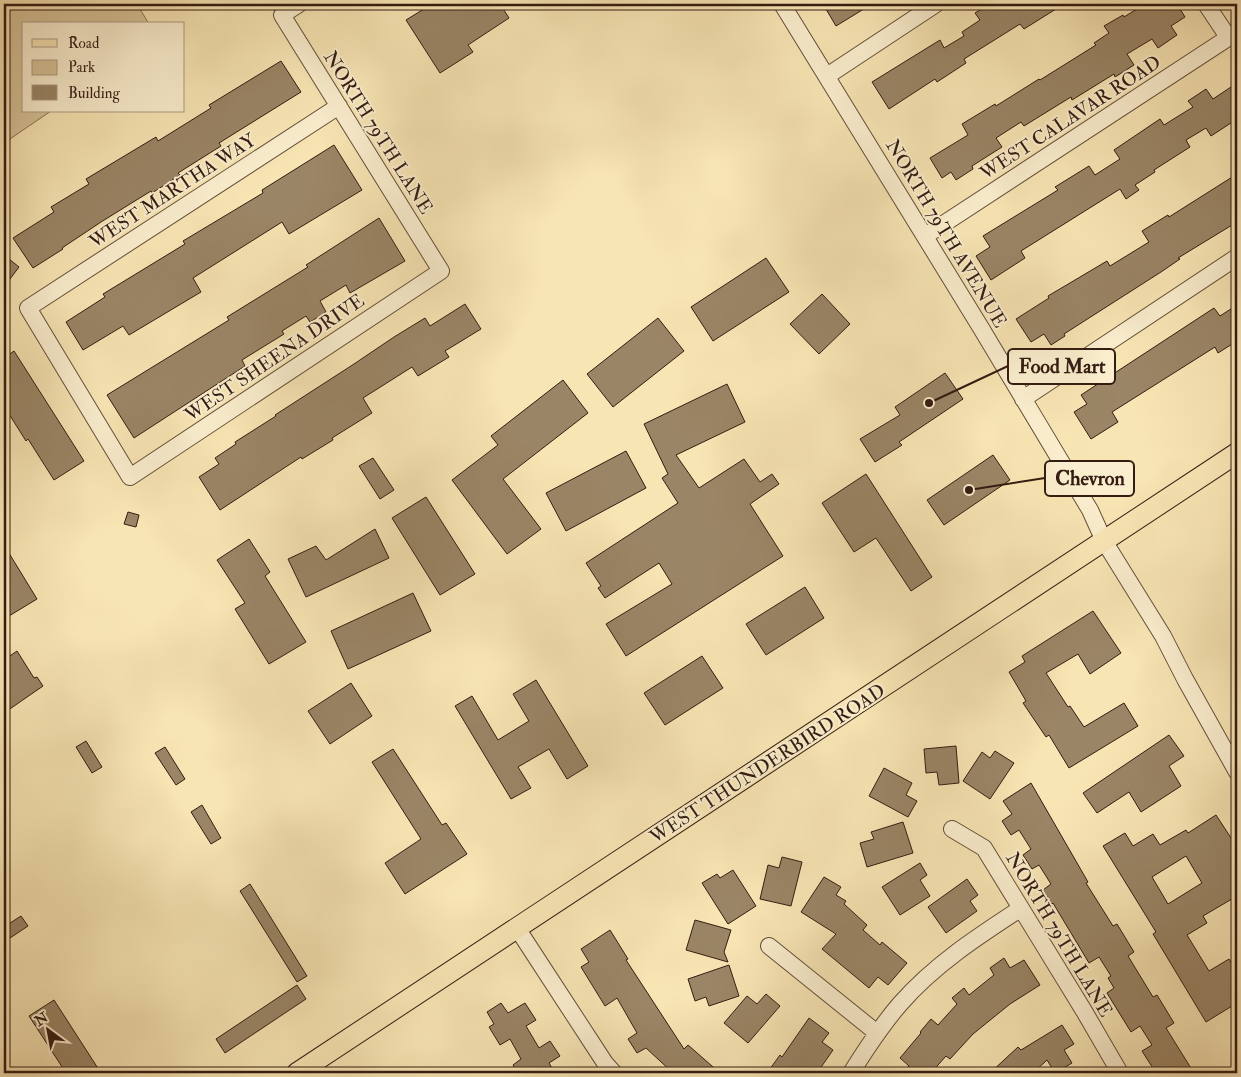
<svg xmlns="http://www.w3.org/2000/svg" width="1241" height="1077" font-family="'IM FELL Double Pica',serif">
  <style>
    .green { fill: #d7c398; stroke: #867055 }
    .building { fill: #9a8566; stroke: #341c12; fill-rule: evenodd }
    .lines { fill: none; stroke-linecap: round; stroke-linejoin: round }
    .minor-casing { stroke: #654e3a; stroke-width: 18 }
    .major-casing { stroke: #341c12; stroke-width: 22 }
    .minor { stroke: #faeece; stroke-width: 16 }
    .major { stroke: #f8e5b4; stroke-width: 20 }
    .labels { text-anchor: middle; stroke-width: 4; stroke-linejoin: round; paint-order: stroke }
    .street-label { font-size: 19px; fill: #341c12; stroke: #faeece }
    .leader { fill: none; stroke: #341c12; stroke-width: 2 }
    .callout-dot { fill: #341c12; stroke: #faeece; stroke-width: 2 }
    .callout { fill: #faeece; stroke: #341c12; stroke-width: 2 }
    .callout-label { font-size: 20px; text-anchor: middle; font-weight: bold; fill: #341c12 }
  </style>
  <rect width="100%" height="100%" fill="#f8e5b4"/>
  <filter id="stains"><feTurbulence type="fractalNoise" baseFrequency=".004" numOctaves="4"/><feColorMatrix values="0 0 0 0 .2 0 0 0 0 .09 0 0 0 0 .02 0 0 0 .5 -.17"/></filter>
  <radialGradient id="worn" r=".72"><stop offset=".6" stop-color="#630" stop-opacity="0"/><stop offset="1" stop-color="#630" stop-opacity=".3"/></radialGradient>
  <!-- green -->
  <path class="green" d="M 4,4 L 137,4 L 149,24 L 24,24 L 24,111 L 51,111 L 4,143 Z"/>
  <!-- building -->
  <path class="building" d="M 432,4 L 500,4 L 509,18 L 468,45 L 473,52 L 440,73 L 406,20 Z
    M 823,4 L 872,4 L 836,26 Z
    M 990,4 L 1064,4 L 1024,29 L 1020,24 L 964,59 L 966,63 L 937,82 L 935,79 L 889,109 L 872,82 L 940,40 L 944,48 L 964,36 L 962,32 L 980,20 L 975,13 Z
    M 1145,4 L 1177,4 L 1185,17 L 1171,26 L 1177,35 L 1158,48 L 1152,39 L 1127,54 L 1134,65 L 1115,77 L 1114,74 L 1072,100 L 1071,97 L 1024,126 L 1021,122 L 996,138 L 1002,147 L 972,166 L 973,169 L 956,180 L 951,172 L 942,178 L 930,158 L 968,135 L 962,124 L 995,104 L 996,106 L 1039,79 L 1040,80 L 1096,45 L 1094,43 L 1109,33 L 1104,26 L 1123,15 L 1124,17 Z
    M 281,61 L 301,92 L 219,143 L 221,146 L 178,173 L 180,175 L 152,193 L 151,191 L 101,222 L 62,248 L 63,249 L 33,268 L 13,238 L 54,212 L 51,207 L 89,184 L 86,179 L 156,137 L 158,141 L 211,108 L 209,105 Z
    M 1237,83 L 1237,119 L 1211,136 L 1206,128 L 1186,140 L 1190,147 L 1154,170 L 1155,172 L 1135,185 L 1139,190 L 1126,199 L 1120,189 L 1021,251 L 1025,258 L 991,280 L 976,256 L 990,247 L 983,236 L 1058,190 L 1055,187 L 1089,166 L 1095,175 L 1120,159 L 1114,150 L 1160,119 L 1164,125 L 1193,107 L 1188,101 L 1206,89 L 1213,99 Z
    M 334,145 L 362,190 L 289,234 L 282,222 L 193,278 L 201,292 L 129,335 L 123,326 L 83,350 L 66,322 L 105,297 L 103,294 L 185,244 L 183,241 L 263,193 L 262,190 Z
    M 1237,174 L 1237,222 L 1178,258 L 1180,259 L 1161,272 L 1064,334 L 1065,336 L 1051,345 L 1044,334 L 1031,342 L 1016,319 L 1049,298 L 1048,296 L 1107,261 L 1110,266 L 1149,242 L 1142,231 L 1168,215 L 1169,217 Z
    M 379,218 L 405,261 L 350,293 L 346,285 L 320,301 L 326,312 L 310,322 L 306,316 L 282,331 L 284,334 L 242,360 L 245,366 L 134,438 L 107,395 L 229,320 L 227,317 L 308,267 L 306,265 Z
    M 4,255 L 19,267 L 4,287 Z
    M 766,258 L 789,292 L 713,341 L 691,307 Z
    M 822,294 L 850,324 L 819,354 L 790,324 Z
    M 465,304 L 481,329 L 445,351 L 449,357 L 418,376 L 412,367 L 363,398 L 372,413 L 332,438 L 333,440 L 302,459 L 301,457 L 220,510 L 199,477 L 219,464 L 215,458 L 236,444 L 235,442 L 276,416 L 275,415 L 354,364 L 394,337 L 425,318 L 430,326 Z
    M 1237,305 L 1237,341 L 1218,353 L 1215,347 L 1112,412 L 1118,422 L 1091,439 L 1074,412 L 1087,404 L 1081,395 L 1214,308 L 1220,316 Z
    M 658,318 L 684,351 L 613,407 L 587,374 Z
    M 14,351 L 84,461 L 54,480 L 28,439 L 26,441 L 4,406 L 4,358 Z
    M 945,373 L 963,399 L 899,442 L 902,445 L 875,462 L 860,439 L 900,415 L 895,407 Z
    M 563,380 L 588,413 L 503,479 L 541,529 L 507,554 L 452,480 L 498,445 L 491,436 Z
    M 727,384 L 745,422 L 676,455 L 699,488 L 744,459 L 760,482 L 772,474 L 779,484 L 750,504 L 783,556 L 626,656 L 606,624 L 672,584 L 659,563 L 605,598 L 598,588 L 601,586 L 586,563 L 678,503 L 662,478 L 668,474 L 644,424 Z
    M 626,451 L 646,488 L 566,531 L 546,493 Z
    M 993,455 L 1010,480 L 944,525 L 927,500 Z
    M 373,458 L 394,490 L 380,499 L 359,466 Z
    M 866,474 L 932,577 L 911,591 L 876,538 L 854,552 L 822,503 Z
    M 426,497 L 475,574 L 440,595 L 392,518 Z
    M 128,512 L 139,515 L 136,527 L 124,524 Z
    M 375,529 L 389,558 L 306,597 L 288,559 L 316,546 L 326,560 Z
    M 249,539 L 270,572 L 265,576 L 306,642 L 269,664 L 235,609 L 245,603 L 217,560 Z
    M 4,545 L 37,599 L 4,619 Z
    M 805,587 L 824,618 L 766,655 L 746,624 Z
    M 413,593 L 431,631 L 348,669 L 331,631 Z
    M 1093,611 L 1121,653 L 1090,674 L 1078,654 L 1046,673 L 1068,707 L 1070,706 L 1084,727 L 1124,703 L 1138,726 L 1069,768 L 1049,735 L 1046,737 L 1023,703 L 1026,701 L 1009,672 L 1025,662 L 1022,656 Z
    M 17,651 L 34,678 L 37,677 L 43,686 L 4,713 L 4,660 Z
    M 702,656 L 723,688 L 665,725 L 644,693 Z
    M 536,680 L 588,766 L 567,779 L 549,749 L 518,767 L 531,788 L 511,799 L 455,706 L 472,696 L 498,740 L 529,721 L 513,694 Z
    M 351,683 L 372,716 L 330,744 L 308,711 Z
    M 1169,735 L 1184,756 L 1169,766 L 1181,786 L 1141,812 L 1129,792 L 1097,813 L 1083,793 Z
    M 86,741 L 102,767 L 92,773 L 76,747 Z
    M 956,746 L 959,783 L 939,785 L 937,772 L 926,773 L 924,749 Z
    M 165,747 L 185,779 L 176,785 L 155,753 Z
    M 393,749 L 442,825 L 446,823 L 467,854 L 405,894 L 385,863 L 421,839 L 372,762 Z
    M 995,751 L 1014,763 L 990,799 L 963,781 L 982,752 L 990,758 Z
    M 884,768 L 912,783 L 906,795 L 917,801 L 908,817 L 869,796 Z
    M 1031,783 L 1088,882 L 1086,883 L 1113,926 L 1117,924 L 1134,952 L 1128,956 L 1153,997 L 1157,995 L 1174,1023 L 1166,1028 L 1194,1073 L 1156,1073 L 1142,1051 L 1152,1045 L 1140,1026 L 1131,1032 L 1107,993 L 1114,988 L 1108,978 L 1111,976 L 1099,957 L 1089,963 L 1053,903 L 1052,904 L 1043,890 L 1051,884 L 1039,865 L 1032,869 L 1023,855 L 1031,849 L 1019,830 L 1011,835 L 1002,821 L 1012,814 L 1003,801 Z
    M 202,805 L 221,838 L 211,844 L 191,812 Z
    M 1216,815 L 1237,847 L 1237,896 L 1203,916 L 1207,923 L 1187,935 L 1209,971 L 1229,959 L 1237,972 L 1237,1003 L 1206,1022 L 1153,934 L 1156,932 L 1103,846 L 1125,833 L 1133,846 L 1153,834 L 1160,845 L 1186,830 L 1188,833 ZM 1186,856 L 1202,883 L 1168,904 L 1152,877 Z
    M 903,822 L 913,853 L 867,867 L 860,843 L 874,839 L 871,832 Z
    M 782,857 L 802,862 L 791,906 L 760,899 L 768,865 L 779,868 Z
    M 920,863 L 927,875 L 920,880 L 930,896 L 900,915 L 882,887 Z
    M 733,870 L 756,906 L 728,924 L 702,883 L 717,874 L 720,878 Z
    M 824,877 L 841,887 L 836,895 L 846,901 L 844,904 L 867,925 L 863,930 L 880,945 L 882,942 L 907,963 L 888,985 L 878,977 L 869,988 L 822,949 L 836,934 L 801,912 Z
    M 967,879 L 978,895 L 970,901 L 977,911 L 946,933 L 928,907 Z
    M 250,884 L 307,976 L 297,982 L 240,891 Z
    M 21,916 L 28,926 L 4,942 L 4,927 Z
    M 695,920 L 731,930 L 724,952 L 728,962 L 686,950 Z
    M 610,930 L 628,959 L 626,960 L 684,1049 L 688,1045 L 720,1073 L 673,1073 L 646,1048 L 637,1053 L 628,1039 L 637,1033 L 617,998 L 605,1006 L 581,967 L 589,962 L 581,949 Z
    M 1004,958 L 1010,968 L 1024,960 L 1040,985 L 1010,1004 L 973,1034 L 950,1059 L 946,1056 L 931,1073 L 902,1073 L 909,1066 L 900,1058 L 921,1033 L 920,1032 L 931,1019 L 938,1025 L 957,1004 L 952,998 L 964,988 L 969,995 L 994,975 L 990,968 Z
    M 729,965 L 739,996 L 709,1006 L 706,997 L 695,1001 L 688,979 Z
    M 297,985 L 306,999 L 225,1053 L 216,1039 Z
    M 766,994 L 780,1006 L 748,1043 L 724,1023 L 747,996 L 757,1004 Z
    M 54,1000 L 101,1073 L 66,1073 L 29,1016 Z
    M 501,1003 L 508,1013 L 525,1003 L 536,1020 L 526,1026 L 539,1048 L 550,1041 L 560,1056 L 549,1063 L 555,1073 L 518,1073 L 513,1065 L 521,1059 L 510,1039 L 500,1045 L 489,1027 L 494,1024 L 487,1012 Z
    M 809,1018 L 829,1033 L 822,1042 L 833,1050 L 817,1073 L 767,1073 L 780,1055 L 782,1057 Z
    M 1062,1025 L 1074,1044 L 1064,1050 L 1072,1063 L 1055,1073 L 1047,1060 L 1033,1073 L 990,1073 L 1018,1047 L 1021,1050 Z"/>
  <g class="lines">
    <defs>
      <path id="minor" d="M 299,4 L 282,15 L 441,271 L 130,477 L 28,308 L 339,106
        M 782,4 L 981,328 L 1090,510 L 1104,541 L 1163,636 L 1185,679 L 1237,772
        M 1206,4 L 1228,37
        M 827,76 L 936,4
        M 925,236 L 1237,32
        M 1023,399 L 1237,257
        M 952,829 L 984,848 L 1084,1011 L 1120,1073
        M 517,928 L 605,1063 L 614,1073
        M 769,946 L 877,1033
        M 851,1073 C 866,1049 881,1026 900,1004 C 934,965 977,937 1020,909"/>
      <path id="major" d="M 297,1073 L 1237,453"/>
    </defs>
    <!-- minor casing -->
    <use href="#minor" class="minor-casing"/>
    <!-- major casing -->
    <use href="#major" class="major-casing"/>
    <!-- minor -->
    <use href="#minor" class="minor"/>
    <!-- major -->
    <use href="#major" class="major"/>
  </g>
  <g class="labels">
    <!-- street labels -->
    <g class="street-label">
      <text transform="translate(1070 117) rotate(-33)" y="7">WEST CALAVAR ROAD</text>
      <text transform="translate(379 132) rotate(58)" y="7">NORTH 79TH LANE</text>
      <text transform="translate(172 190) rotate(-33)" y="7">WEST MARTHA WAY</text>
      <text transform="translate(947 233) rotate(59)" y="7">NORTH 79TH AVENUE</text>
      <text transform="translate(274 357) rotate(-34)" y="7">WEST SHEENA DRIVE</text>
      <text transform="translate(767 763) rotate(-33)" y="7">WEST THUNDERBIRD ROAD</text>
      <text transform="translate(1060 934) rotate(59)" y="7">NORTH 79TH LANE</text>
    </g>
  </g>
  <!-- callouts -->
  <path class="leader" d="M929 403L1008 366M969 490L1045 478"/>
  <g class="callout-dot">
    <circle cx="929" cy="403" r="5"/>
    <circle cx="969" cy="490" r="5"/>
  </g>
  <g class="callout">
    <rect x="1008" y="349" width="107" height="35" rx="5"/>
    <rect x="1045" y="461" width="89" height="35" rx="5"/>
  </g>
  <g class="callout-label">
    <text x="1062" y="373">Food Mart</text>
    <text x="1090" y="485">Chevron</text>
  </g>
  <!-- margin -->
  <rect width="1241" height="1077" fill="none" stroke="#f8e5b4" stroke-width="20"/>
  <rect x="5" y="5" width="1231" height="1067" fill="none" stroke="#341c12" stroke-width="2.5"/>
  <rect x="10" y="10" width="1221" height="1057" fill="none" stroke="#341c12"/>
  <!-- legend -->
  <rect x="22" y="22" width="162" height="90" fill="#faeece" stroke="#ab9a83"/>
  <rect x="32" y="39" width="25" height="8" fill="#f8e5b4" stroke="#ab9a83"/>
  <text x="68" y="48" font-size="15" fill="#341c12">Road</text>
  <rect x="32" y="60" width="25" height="15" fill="#d7c398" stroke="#ab9a83"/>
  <text x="68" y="72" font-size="15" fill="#341c12">Park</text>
  <rect x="32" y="85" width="25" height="15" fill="#9a8566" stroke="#ab9a83"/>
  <text x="68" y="98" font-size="15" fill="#341c12">Building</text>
  <!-- north arrow -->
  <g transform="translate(48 1030) rotate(328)" stroke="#faeece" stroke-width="4" paint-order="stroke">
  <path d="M0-4L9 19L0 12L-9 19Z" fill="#341c12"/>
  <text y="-8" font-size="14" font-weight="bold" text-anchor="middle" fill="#341c12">N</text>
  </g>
  <rect width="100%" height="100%" filter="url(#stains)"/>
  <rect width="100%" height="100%" fill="url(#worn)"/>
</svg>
